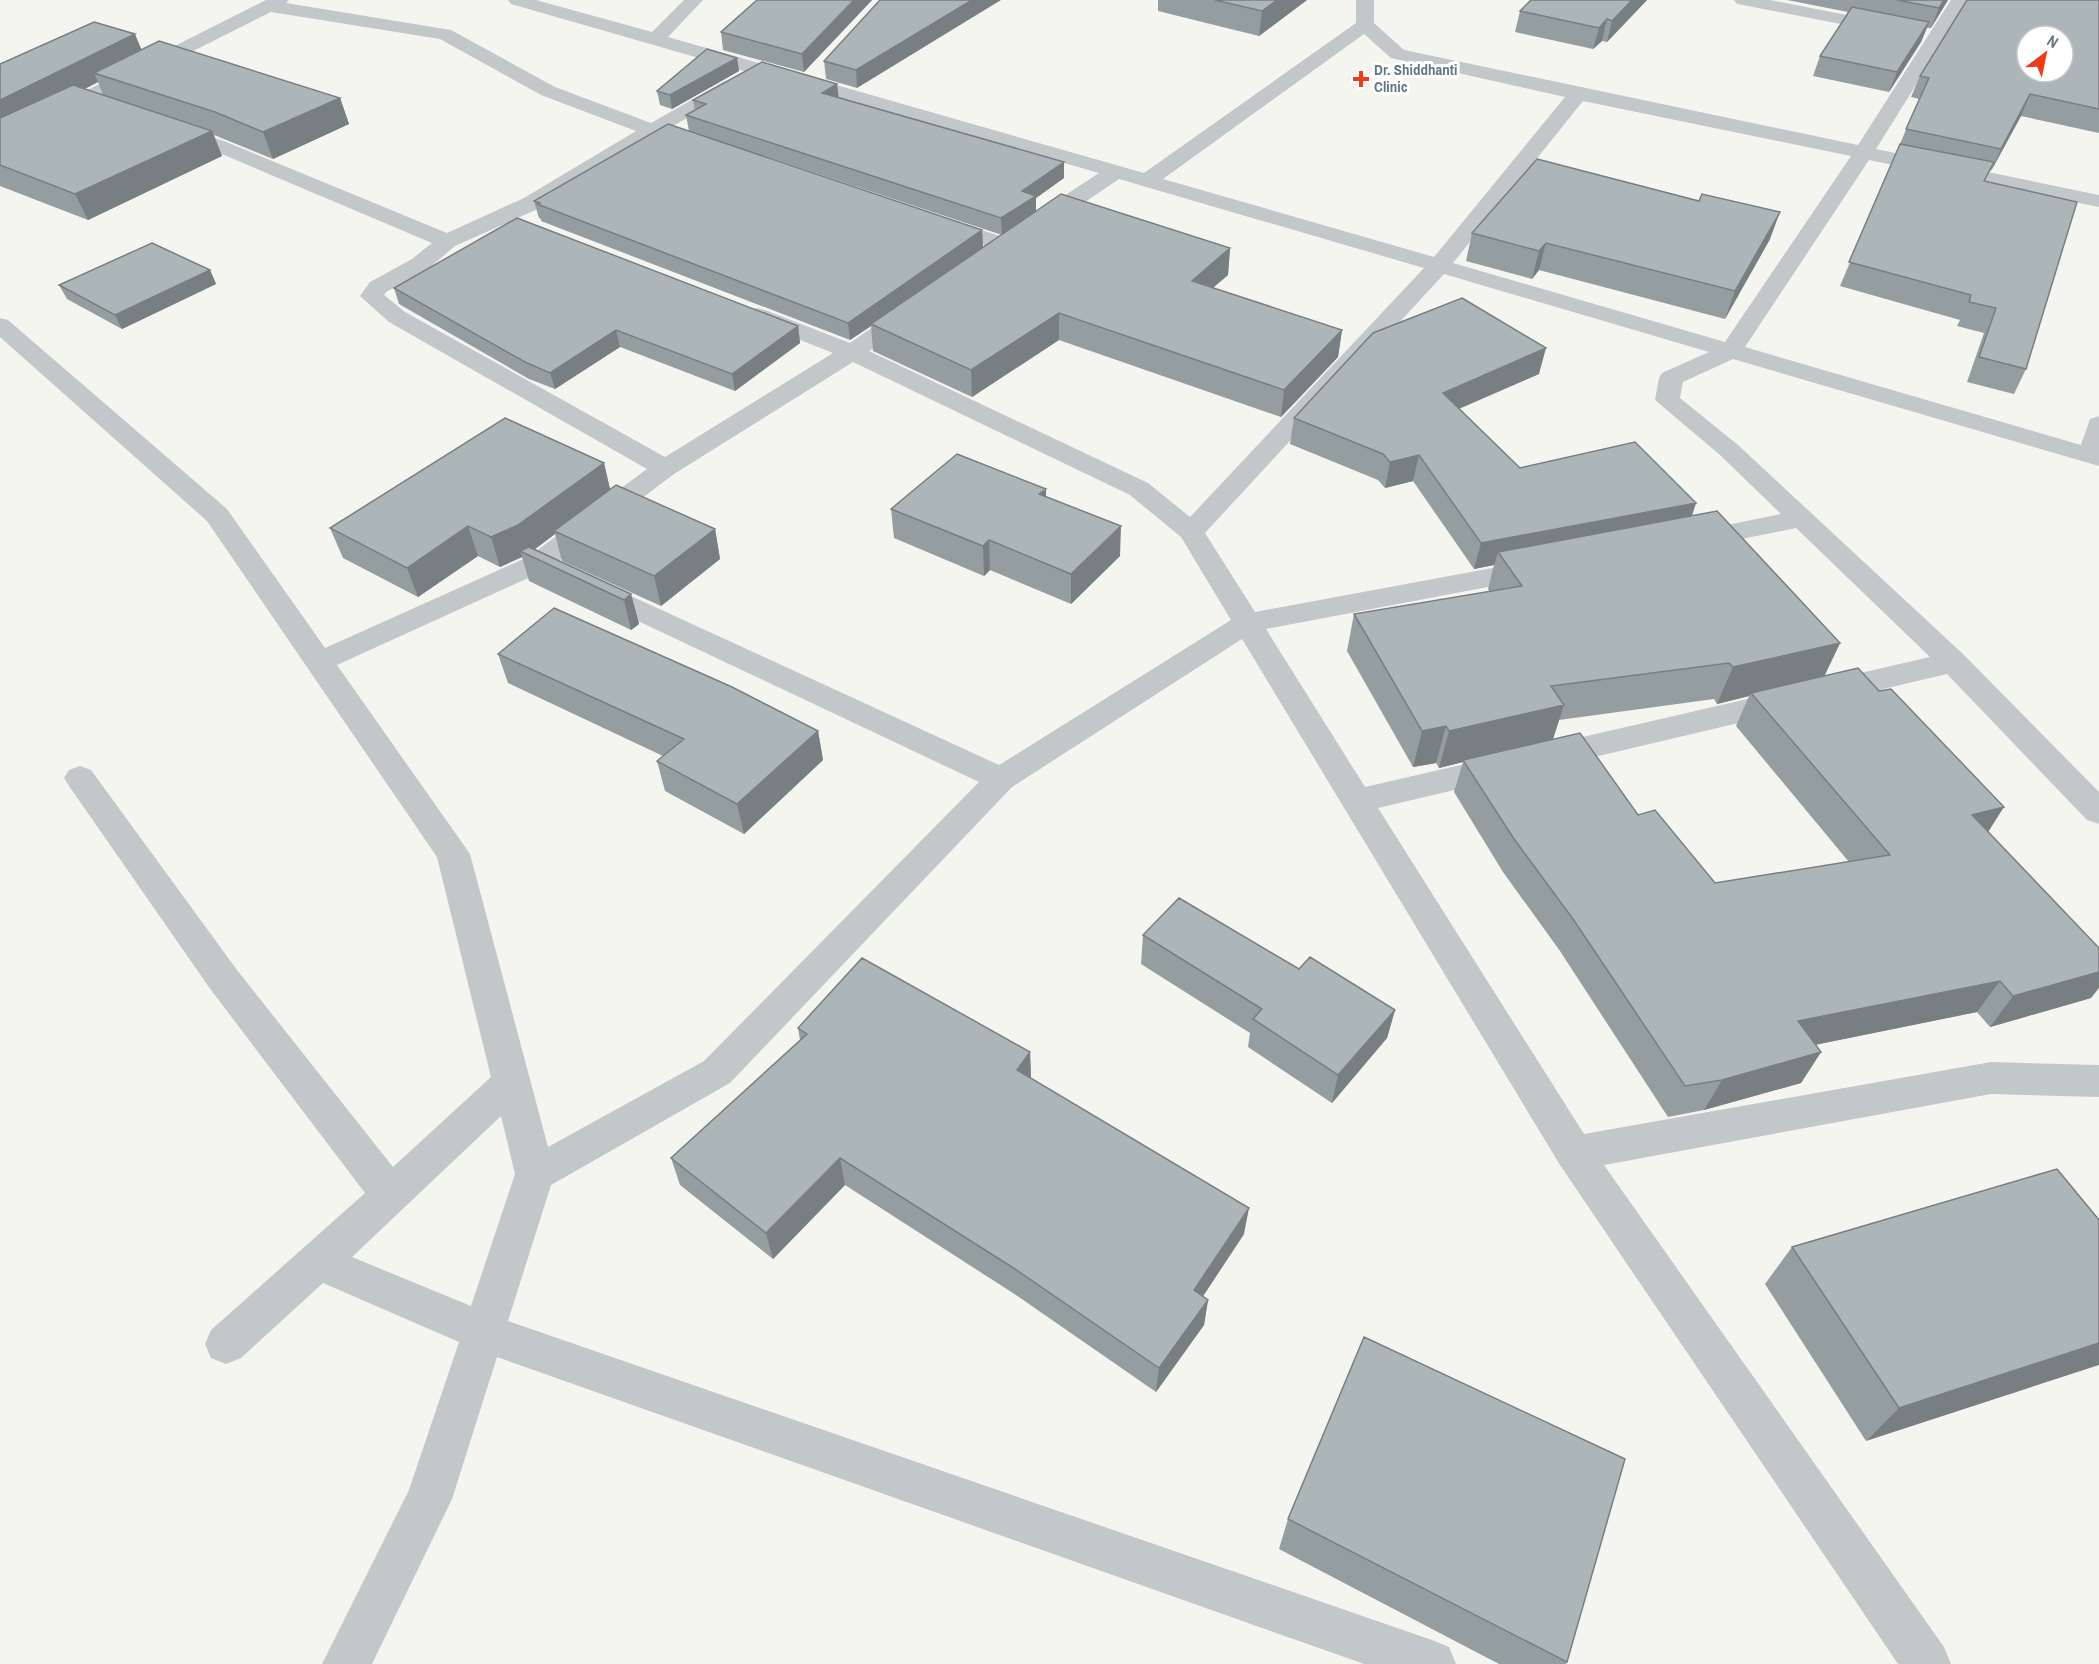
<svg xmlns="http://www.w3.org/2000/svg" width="2099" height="1664" font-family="'Archivo Narrow',sans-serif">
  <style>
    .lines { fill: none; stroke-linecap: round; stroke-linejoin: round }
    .street { fill: #c2c7c9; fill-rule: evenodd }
    .wall { fill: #949d9f; fill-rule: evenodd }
    .shaded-wall { fill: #787f82 }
    .building { fill: #acb6b9; stroke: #787f82; stroke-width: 1.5; fill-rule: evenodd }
    .poi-dot { fill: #f03c16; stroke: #fff; stroke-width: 2 }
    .labels { text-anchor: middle; stroke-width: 6; stroke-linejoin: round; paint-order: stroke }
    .far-poi-label { font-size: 15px; font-weight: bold; fill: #617784; stroke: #fff; text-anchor: start }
  </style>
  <rect width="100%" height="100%" fill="#f5f5f0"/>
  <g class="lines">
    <!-- street -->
    <path class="street" d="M 266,0 L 289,0 L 286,3 L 451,30 L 555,87 L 651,123 L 725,81 L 739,81 L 742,85 L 739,89 L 671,127 L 676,132 L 673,136 L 655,136 L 540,208 L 455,246 L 428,269 L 386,292 L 384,295 L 405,312 L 665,457 L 833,353 L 749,320 L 745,315 L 749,310 L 757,308 L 765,310 L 850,343 L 900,308 L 908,306 L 916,308 L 920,313 L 916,318 L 869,351 L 1148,483 L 1190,517 L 1424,268 L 1119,179 L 1045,229 L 1037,231 L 1029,229 L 1026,224 L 1029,219 L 1099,173 L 511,4 L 508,0 L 536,0 L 652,32 L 684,0 L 703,0 L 668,37 L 1144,173 L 1356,23 L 1356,0 L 1374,0 L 1374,23 L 1404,50 L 1858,145 L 1951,0 L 1969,0 L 1876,149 L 2099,195 L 2099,207 L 1869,160 L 1745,347 L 2081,445 L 2090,419 L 2099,416 L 2099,466 L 1733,359 L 1683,382 L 1680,398 L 1738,445 L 1964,655 L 2099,792 L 2099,824 L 2087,820 L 1947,674 L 1378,808 L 1584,1134 L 1991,1062 L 2099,1065 L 2099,1097 L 1991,1094 L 1604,1165 L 1944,1647 L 1951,1664 L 1898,1664 L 1560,1165 L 1242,639 L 1012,787 L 730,1083 L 551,1185 L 508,1321 L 1432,1640 L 1449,1647 L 1456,1664 L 1364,1664 L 497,1357 L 452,1499 L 372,1664 L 322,1664 L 409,1490 L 459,1342 L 323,1283 L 241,1358 L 226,1364 L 211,1358 L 205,1344 L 211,1330 L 365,1193 L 211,990 L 69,786 L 64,778 L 69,770 L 80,766 L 91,770 L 237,970 L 393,1167 L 491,1077 L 437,857 L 207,521 L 0,337 L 0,318 L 8,320 L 227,509 L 325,648 L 528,557 L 647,469 L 389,322 L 360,296 L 370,282 L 412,259 L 432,243 L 210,149 L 170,136 L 167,132 L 170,128 L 177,126 L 224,141 L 447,233 L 524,198 L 636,131 L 541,95 L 440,39 L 271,12 L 0,148 L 0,134 ZM 1364,34 L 1391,58 L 1565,97 L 1434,257 L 1163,179 ZM 1583,101 L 1851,156 L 1725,342 L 1453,263 ZM 1444,274 L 1709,352 L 1662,373 L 1659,378 L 1655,400 L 1720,455 L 1781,514 L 1682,534 L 1678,540 L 1682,546 L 1692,549 L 1796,528 L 1930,657 L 1365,787 L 1266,629 L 1535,578 L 1545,575 L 1549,569 L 1545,563 L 1535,560 L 1255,612 L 1205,533 ZM 853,362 L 1130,495 L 1181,537 L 1231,620 L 999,765 L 605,584 L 595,581 L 585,584 L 581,590 L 585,596 L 979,782 L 704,1061 L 548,1147 L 470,854 L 337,665 L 548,569 L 674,474 ZM 501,1116 L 515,1174 L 471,1306 L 352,1257 Z
      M 1734,0 L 1770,0 L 1887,23 L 1893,24 L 1896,28 L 1893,32 L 1887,33 L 1743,5 L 1737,4 Z
      M 940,217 L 1013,240 L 1016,245 L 1013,250 L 1005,252 L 932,228 L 929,223 L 932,218 Z"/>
  </g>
  <!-- wall -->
  <path class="wall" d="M 757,0 L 872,0 L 804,72 L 723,50 L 721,32 Z
    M 880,0 L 857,88 L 826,79 L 824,61 Z
    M 1158,0 L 1307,0 L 1259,36 L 1158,11 Z
    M 1531,0 L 1647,0 L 1607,42 L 1602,41 L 1593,49 L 1515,32 L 1520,11 Z
    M 1787,0 L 1948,0 L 1931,28 L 1927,28 L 1921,42 L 1889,92 L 1813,76 L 1820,56 L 1848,12 Z
    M 2099,0 L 2099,133 L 2021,116 L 1991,171 L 1990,170 L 1985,181 L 2026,369 L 2014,394 L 1967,382 L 1984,333 L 1957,326 L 1960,320 L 1840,286 L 1919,99 L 1911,97 L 1920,76 Z
    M 141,49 L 340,98 L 349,124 L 273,159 L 214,135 L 222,156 L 88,220 L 0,186 L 0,64 ZM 98,82 L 103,95 L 85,89 Z
    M 737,58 L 739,71 L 672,109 L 660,105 L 657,91 Z
    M 839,97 L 1064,162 L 1064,178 L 1036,198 L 1036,212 L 1230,248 L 1228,275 L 1213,288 L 1342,330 L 1338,357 L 1281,417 L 1059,340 L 972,397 L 873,351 L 871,326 L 850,340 L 541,221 L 541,219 L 539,218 L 534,201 L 982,230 L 983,248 L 1002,235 L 689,131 L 686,115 L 695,110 L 693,100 Z
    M 1472,233 L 1770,239 L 1725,319 L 1539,270 L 1532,279 L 1466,261 Z
    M 210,270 L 216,284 L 122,329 L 67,299 L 59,285 Z
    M 394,288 L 798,326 L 800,343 L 735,391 L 620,347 L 555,389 L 529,379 L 399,304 Z
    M 1539,374 L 1459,409 L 1520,468 L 1696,503 L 1692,516 L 1840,643 L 1824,676 L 1988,831 L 2091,998 L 1990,1027 L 1977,1012 L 1815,1045 L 1821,1052 L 1801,1083 L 1704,1110 L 1668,1117 L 1560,951 L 1503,872 L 1454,792 L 1463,762 L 1439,768 L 1436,763 L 1413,767 L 1347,651 L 1354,614 L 1490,592 L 1488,589 L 1494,565 L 1474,569 L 1413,481 L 1385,488 L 1378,480 L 1290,444 L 1294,418 ZM 1749,696 L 1736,726 L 1849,862 L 1715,883 L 1553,739 L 1559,720 L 1714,699 L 1717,704 Z
    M 604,463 L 610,490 L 715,529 L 720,559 L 661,606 L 562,561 L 555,534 L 535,549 L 631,594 L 639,624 L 631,630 L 529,581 L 522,557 L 500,567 L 478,556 L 418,597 L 343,558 L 330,528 Z
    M 1046,497 L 1120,556 L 1071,604 L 990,570 L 984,576 L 894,538 L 891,509 Z
    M 498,654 L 818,731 L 823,760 L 744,834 L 665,791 L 657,761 L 663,756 L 508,683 Z
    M 1143,935 L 1299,969 L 1395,1010 L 1387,1038 L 1332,1103 L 1248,1047 L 1250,1033 L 1141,964 Z
    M 798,1028 L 1030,1052 L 1031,1078 L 1244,1234 L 1203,1296 L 1208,1300 L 1204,1325 L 1156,1392 L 1016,1295 L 845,1185 L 773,1259 L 680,1185 L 671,1158 L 800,1040 Z
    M 2099,1220 L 1866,1441 L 1765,1284 L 1792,1247 Z
    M 1288,1519 L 1567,1662 L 1566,1664 L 1499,1664 L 1279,1549 Z"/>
  <!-- shaded-wall -->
  <path class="shaded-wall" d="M 854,0 L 872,0 L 804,72 L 802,54 Z
    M 972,0 L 1001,0 L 857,88 L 856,70 Z
    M 1277,0 L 1307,0 L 1259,36 L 1262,11 Z
    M 1632,0 L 1647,0 L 1607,42 L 1612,21 Z
    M 1944,0 L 1948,0 L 1931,28 L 1939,8 Z
    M 1607,19 L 1602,41 L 1593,49 L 1599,28 Z
    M 1929,22 L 1921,42 L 1889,92 L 1897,72 Z
    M 135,34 L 145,58 L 94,73 L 98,82 L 0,131 L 0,100 Z
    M 737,58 L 739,71 L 672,109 L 670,95 Z
    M 837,84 L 839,99 L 822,93 Z
    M 2030,94 L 2021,116 L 1991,171 L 2001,149 Z
    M 340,98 L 349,124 L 273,159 L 263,132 Z
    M 212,131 L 222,156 L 88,220 L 75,194 Z
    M 1064,162 L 1064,178 L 1036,198 L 1036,212 L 1002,235 L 1001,218 L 1022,191 Z
    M 1780,212 L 1770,239 L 1725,319 L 1735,291 Z
    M 982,230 L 983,248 L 871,324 L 871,326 L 850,340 L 848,323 Z
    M 1546,243 L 1539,270 L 1532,279 L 1539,251 Z
    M 1230,248 L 1228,275 L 1190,307 L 1192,281 Z
    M 210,270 L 216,284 L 122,329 L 115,315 Z
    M 1059,313 L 1059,340 L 972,397 L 971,370 Z
    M 798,326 L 800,343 L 735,391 L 732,374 Z
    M 616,330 L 620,347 L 555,389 L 550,373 Z
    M 1342,330 L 1338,357 L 1281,417 L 1284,390 Z
    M 1546,348 L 1539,374 L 1437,418 L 1443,393 Z
    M 1419,455 L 1413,481 L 1385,488 L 1390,462 Z
    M 604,463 L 611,493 L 554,531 L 555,534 L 527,555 L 520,551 L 522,557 L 500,567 L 491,537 Z
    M 1046,489 L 1046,518 L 1039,494 Z
    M 1696,503 L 1687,529 L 1498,552 L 1494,565 L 1474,569 L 1481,543 Z
    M 468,526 L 478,556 L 418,597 L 407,568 Z
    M 1121,526 L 1120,556 L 1071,604 L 1071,574 Z
    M 715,529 L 720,559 L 661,606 L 654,576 Z
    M 989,540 L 990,570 L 984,576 L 983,546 Z
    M 631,594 L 639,624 L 631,630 L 624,600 Z
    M 1840,643 L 1823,679 L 1751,693 L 1749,696 L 1717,704 L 1733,667 Z
    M 1564,705 L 1552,742 L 1463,760 L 1463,762 L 1439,768 L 1449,731 Z
    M 1446,726 L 1436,763 L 1413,767 L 1422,731 Z
    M 818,731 L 823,760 L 744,834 L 737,804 Z
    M 2004,807 L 1983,840 L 1972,815 Z
    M 2099,972 L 2099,988 L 2091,998 L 1990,1027 L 2013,996 Z
    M 2000,981 L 1977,1012 L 1779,1052 L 1798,1021 Z
    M 1395,1010 L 1387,1038 L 1332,1103 L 1338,1075 Z
    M 1030,1052 L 1031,1080 L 1017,1070 Z
    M 1821,1052 L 1801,1083 L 1704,1110 L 1722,1080 Z
    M 840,1158 L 845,1185 L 773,1259 L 766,1233 Z
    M 1249,1208 L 1244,1234 L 1190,1316 L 1194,1290 Z
    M 1208,1300 L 1204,1325 L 1156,1392 L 1159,1368 Z
    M 2099,1343 L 2099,1365 L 1866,1441 L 1899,1408 Z"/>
  <!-- building -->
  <path class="building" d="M 757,0 L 854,0 L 802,54 L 721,32 Z
    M 880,0 L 972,0 L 856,70 L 824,61 Z
    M 1215,0 L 1277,0 L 1262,11 Z
    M 1531,0 L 1632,0 L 1612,21 L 1607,19 L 1599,28 L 1520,11 Z
    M 1897,0 L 1944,0 L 1939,8 Z
    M 1967,0 L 2099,0 L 2099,109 L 2030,94 L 2001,149 L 1906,129 L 1929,78 L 1920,76 ZM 2027,36 L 2063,36 L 2063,72 L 2027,72 Z
    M 1852,7 L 1929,22 L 1897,72 L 1820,56 Z
    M 94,22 L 135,34 L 0,100 L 0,64 Z
    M 159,41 L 340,98 L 263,132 L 215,112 L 94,73 Z
    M 707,49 L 737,58 L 670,95 L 657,91 Z
    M 762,62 L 837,84 L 822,93 L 1064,162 L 1022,191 L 1036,196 L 1001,218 L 686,115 L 706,104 L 693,100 Z
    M 73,85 L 212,131 L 75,194 L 0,165 L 0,118 Z
    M 668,124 L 982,230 L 848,323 L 537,204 L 540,203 L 534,201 Z
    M 1900,144 L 1994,162 L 1984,181 L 2077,202 L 2026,369 L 1979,357 L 1996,308 L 1969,302 L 1971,295 L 1849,262 Z
    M 1537,159 L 1699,201 L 1702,194 L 1780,212 L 1735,291 L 1546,243 L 1539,251 L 1472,233 Z
    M 1061,194 L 1230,248 L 1192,281 L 1342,330 L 1284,390 L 1059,313 L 971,370 L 871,324 Z
    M 517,218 L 798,326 L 732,374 L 616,330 L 550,373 L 525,362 L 394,288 Z
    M 152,243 L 210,270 L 115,315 L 59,285 Z
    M 1462,298 L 1546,348 L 1443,393 L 1520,468 L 1635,442 L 1696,503 L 1481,543 L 1419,455 L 1390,462 L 1383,454 L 1294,418 L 1373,333 Z
    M 505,418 L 604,463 L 518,525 L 491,537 L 468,526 L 407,568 L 330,528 Z
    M 957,454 L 1046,489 L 1039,494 L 1121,526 L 1071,574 L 989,540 L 983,546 L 891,509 Z
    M 616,485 L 715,529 L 654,576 L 554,531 Z
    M 1717,511 L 1840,643 L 1733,667 L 1729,663 L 1551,686 L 1564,705 L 1449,731 L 1446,726 L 1422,731 L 1354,614 L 1522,586 L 1498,552 Z
    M 529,547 L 631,594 L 624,600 L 520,551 Z
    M 554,608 L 732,687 L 818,731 L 737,804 L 657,761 L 684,739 L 498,654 Z
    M 1858,668 L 1879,691 L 1891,689 L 2004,807 L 1972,815 L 2099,948 L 2099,972 L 2013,996 L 2000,981 L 1798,1021 L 1821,1052 L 1722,1080 L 1685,1086 L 1573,919 L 1514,839 L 1463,760 L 1580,733 L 1638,815 L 1655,810 L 1715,883 L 1890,855 L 1751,693 Z
    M 1179,898 L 1299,969 L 1310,957 L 1395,1010 L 1338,1075 L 1253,1019 L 1262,1009 L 1143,935 Z
    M 862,958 L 1030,1052 L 1017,1070 L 1249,1208 L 1194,1290 L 1208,1300 L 1159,1368 L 1015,1269 L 840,1158 L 766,1233 L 671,1158 L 807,1034 L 798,1028 Z
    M 2057,1169 L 2099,1220 L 2099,1343 L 1899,1408 L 1792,1247 Z
    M 1364,1337 L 1625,1459 L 1567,1662 L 1288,1519 Z"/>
  <!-- markers -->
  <path class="poi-dot" d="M1358 70h6v6h6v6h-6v6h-6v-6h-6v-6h6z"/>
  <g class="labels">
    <!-- far-poi labels -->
    <g class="far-poi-label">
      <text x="1374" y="75">Dr. Shiddhanti<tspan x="1374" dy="17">Clinic</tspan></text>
    </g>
  </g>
  <!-- north arrow -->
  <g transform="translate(2045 54) rotate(32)"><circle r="28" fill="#ffffff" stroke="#c0c9ce" stroke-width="1.5"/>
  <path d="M0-4.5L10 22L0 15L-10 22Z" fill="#f03c16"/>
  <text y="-9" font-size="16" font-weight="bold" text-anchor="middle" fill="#617784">N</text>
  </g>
</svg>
